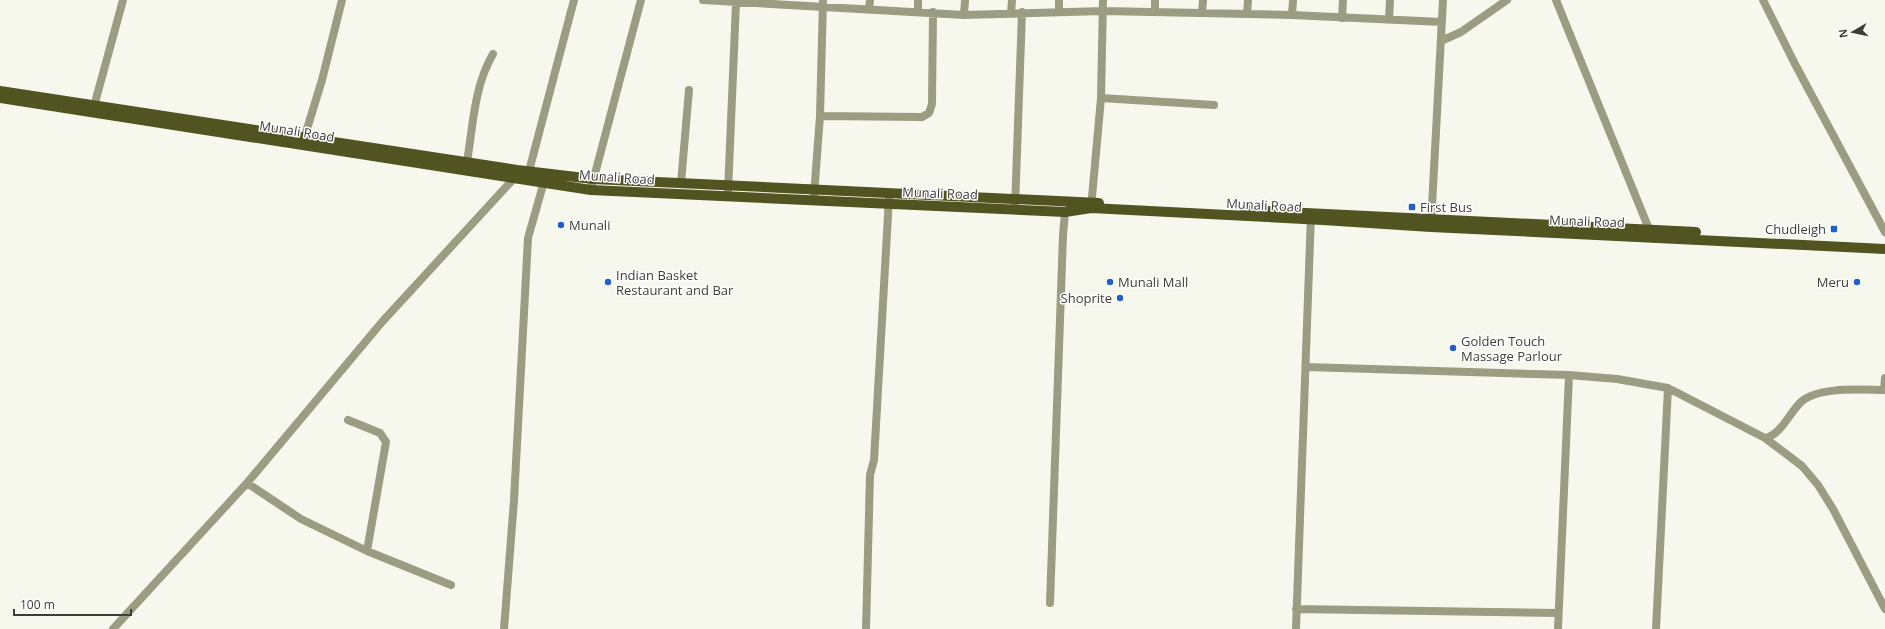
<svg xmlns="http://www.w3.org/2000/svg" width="1885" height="629" font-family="'Open Sans',sans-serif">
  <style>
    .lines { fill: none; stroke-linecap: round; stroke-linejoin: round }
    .minor { stroke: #9b9d82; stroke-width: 8 }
    .major { stroke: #515320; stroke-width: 10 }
    .poi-dot { fill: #235ecb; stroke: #fff; stroke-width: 1.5 }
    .labels { text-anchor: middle; stroke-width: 3; stroke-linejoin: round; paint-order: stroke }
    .street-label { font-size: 13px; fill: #3d3d39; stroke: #fff }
    .poi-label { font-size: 13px; fill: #3d3d39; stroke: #fff; text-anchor: start }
  </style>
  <rect width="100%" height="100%" fill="#f7f8ed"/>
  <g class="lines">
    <!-- minor -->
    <path class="minor" d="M 703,0 L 964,15 L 1103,11 L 1292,15 L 1442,22
      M 1556,0 L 1651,234
      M 1763,0 L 1796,66 L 1885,232
      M 869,9 L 870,0
      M 918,11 L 918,0
      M 1059,11 L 1059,0
      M 1155,12 L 1155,0
      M 1011,13 L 1012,0
      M 1202,13 L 1203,0
      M 1247,14 L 1248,0
      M 964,15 L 965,0
      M 1292,15 L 1293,0
      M 1342,18 L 1343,0
      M 1389,20 L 1390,0
      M 1441,41 L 1461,32 L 1507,0
      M 1101,98 L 1214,105
      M 93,110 L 123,0
      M 820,116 L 922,117 L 929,113 L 932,104 L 933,12
      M 303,142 L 322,80 L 342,0
      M 467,162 C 473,126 474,86 493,54
      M 529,171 L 574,0
      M 681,183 L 689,90
      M 592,185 L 641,0
      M 728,192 L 736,3
      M 814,195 L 820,116 L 823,0
      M 1015,208 L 1022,12
      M 1091,208 L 1101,98 L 1103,0
      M 1431,225 L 1443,0
      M 1306,367 L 1569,375 L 1617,379 L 1668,388 L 1765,438 C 1782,434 1789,413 1801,402 C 1818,386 1863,390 1885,390
      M 1884,390 L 1885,378
      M 1765,438 L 1802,466 L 1818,485 L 1833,509 L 1885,609
      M 247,483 L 301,519 L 367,551 L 386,442 L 380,433 L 348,420
      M 367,551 L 451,585
      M 1050,603 L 1063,235 L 1065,212
      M 1296,609 L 1558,613
      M 113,629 L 247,483 L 382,322 L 517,175
      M 504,629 L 514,500 L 528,238 L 545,178
      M 866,629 L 870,475 L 874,460 L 889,198
      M 1296,629 L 1311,214
      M 1558,629 L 1569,375
      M 1656,629 L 1668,388"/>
    <!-- major -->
    <path class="major" d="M 0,91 L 517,170 L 593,179 L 1099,203
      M 0,98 L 591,190 L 1065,212 L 1091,208 L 1323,220 L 1431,227 L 1885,249
      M 1245,210 L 1696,232"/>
  </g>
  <!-- markers -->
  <g class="poi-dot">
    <rect x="1408" y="203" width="8" height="8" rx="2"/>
    <circle cx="561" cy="225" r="4"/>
    <rect x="1830" y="225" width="8" height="8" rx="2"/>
    <circle cx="608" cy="282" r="4"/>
    <circle cx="1110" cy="282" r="4"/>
    <circle cx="1857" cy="282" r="4"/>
    <circle cx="1120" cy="298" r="4"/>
    <circle cx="1453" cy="348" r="4"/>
  </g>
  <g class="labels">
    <!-- street labels -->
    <g class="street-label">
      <text transform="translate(297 131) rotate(9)" y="5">Munali Road</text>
      <text transform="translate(617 177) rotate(4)" y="5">Munali Road</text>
      <text transform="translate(940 193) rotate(2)" y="5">Munali Road</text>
      <text transform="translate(1264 205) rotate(3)" y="5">Munali Road</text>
      <text transform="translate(1587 221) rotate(2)" y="5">Munali Road</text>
    </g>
    <!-- poi labels -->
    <g class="poi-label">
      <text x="1420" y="212">First Bus</text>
      <text x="569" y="230">Munali</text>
      <text x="1826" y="234" text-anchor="end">Chudleigh</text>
      <text x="616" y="280">Indian Basket<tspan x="616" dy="15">Restaurant and Bar</tspan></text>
      <text x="1118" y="287">Munali Mall</text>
      <text x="1849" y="287" text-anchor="end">Meru</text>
      <text x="1112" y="303" text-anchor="end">Shoprite</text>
      <text x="1461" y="346">Golden Touch<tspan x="1461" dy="15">Massage Parlour</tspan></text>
    </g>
  </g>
  <!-- north arrow -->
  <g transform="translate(1853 32) rotate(261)" stroke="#ffffff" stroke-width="3" paint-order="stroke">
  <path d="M0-3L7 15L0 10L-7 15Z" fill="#3d3d39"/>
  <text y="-6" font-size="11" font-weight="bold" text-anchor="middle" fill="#3d3d39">N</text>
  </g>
  <!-- scale -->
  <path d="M14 609v6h117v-6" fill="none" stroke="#3d3d39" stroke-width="2"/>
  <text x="20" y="609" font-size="12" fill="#3d3d39" stroke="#ffffff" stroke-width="3" paint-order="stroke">100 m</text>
</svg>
